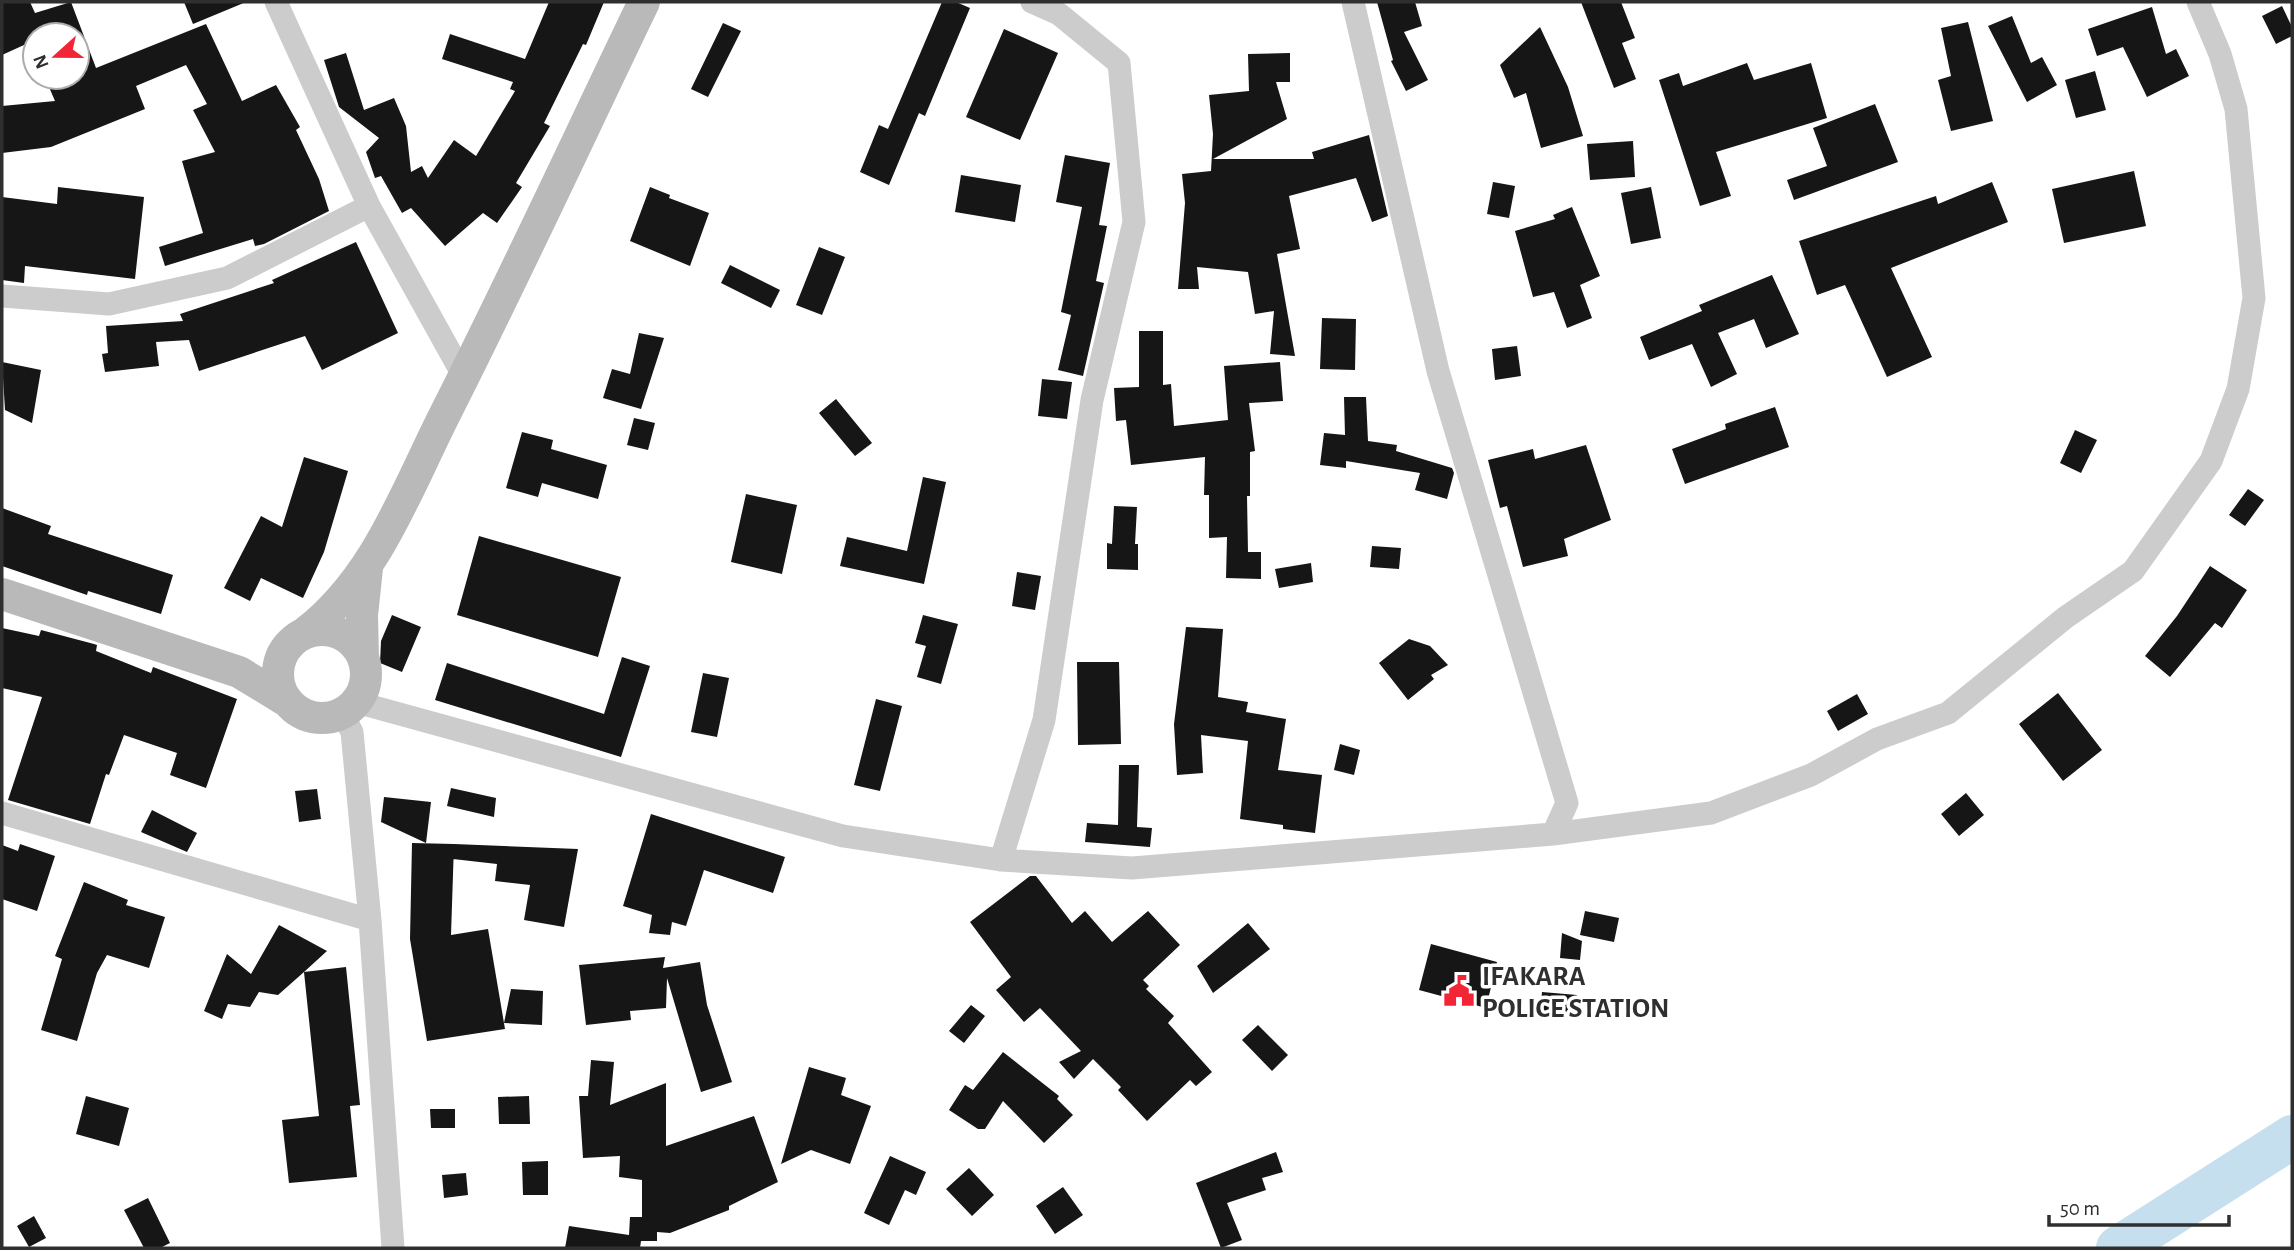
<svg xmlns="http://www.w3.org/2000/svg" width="2294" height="1250" font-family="'Alegreya Sans',sans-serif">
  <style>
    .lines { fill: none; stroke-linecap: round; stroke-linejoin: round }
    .river { stroke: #c6dfee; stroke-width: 44 }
    .building { fill: #161616 }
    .minor { stroke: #ccc; stroke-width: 23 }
    .secondary { stroke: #b9b9b9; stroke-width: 32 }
    .labels { text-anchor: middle; stroke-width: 7; stroke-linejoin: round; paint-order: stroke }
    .poi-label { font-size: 28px; font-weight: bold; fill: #2f2f2f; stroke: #fff; text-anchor: start }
  </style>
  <rect width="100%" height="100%" fill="#fff"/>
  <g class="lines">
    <!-- river -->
    <path class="river" d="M 2118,1248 L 2292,1137"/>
  </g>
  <!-- building -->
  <path class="building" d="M 2,2 L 30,2 L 35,13 L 71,2 L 96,68 L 206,24 L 242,101 L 276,85 L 300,127 L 296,130 L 319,179 L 329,211 L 264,244 L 255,246 L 253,239 L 165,266 L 159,247 L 203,233 L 182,161 L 215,152 L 193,110 L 207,104 L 186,65 L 136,86 L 145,109 L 51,147 L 2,153 L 2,106 L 55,101 L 49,87 L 77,77 L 77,35 L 35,35 L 35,40 L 2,55 Z
    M 184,2 L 246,2 L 193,24 Z
    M 549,2 L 604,2 L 586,45 L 583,44 L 544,123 L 550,126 L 516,183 L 522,187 L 497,223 L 483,213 L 445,246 L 411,208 L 402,213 L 381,176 L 375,178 L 366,152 L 379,138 L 339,107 L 324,60 L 346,53 L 364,110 L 394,98 L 406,126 L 411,172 L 422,166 L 428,178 L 454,140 L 476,156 L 515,91 L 510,89 L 513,82 L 442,59 L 450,34 L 525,59 Z
    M 942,2 L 956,2 L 970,8 L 925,116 L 919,113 L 889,185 L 860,172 L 879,125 L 888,129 Z
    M 1377,2 L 1415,2 L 1422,26 L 1404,32 L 1428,80 L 1406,91 L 1391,61 L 1393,60 Z
    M 1581,2 L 1621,2 L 1635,38 L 1622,43 L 1636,79 L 1614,88 Z
    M 2282,6 L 2292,27 L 2292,36 L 2276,44 L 2262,16 Z
    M 2152,7 L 2166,54 L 2176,49 L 2189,76 L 2147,97 L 2123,47 L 2097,56 L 2088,29 Z
    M 2012,16 L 2031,63 L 2042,57 L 2057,85 L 2027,102 L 1988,26 Z
    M 1968,22 L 1993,121 L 1951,131 L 1938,80 L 1951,76 L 1941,28 Z
    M 723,23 L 741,31 L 708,97 L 691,89 Z
    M 1540,27 L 1568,87 L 1583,136 L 1541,148 L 1526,93 L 1514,98 L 1500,65 Z
    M 1004,29 L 1058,53 L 1020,140 L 966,117 Z
    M 1290,53 L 1290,82 L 1276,82 L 1287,119 L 1213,159 L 1314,159 L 1312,152 L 1369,135 L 1388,216 L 1372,222 L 1356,178 L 1289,196 L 1300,249 L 1277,254 L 1295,356 L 1270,354 L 1274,311 L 1255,314 L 1248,272 L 1197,267 L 1199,289 L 1178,289 L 1185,203 L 1182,174 L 1211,171 L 1213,134 L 1209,95 L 1249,91 L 1248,54 Z
    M 1747,63 L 1754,80 L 1811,63 L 1827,118 L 1716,152 L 1731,196 L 1700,206 L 1659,80 L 1679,73 L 1683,86 Z
    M 2095,71 L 2106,110 L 2076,118 L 2065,80 Z
    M 1875,104 L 1898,162 L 1794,200 L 1787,180 L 1827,166 L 1813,128 Z
    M 1633,141 L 1635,177 L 1590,180 L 1587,144 Z
    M 1065,155 L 1110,163 L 1099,225 L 1107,226 L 1096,281 L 1104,283 L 1083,376 L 1058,370 L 1071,315 L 1061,312 L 1082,207 L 1056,202 Z
    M 2134,171 L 2146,226 L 2064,243 L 2052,189 Z
    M 961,175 L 1021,185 L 1015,222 L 955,212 Z
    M 1493,182 L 1515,186 L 1509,218 L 1487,214 Z
    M 1992,182 L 2008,222 L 1891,268 L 1932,357 L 1887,377 L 1845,285 L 1817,295 L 1799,241 L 1936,196 L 1938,204 Z
    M 58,187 L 144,197 L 135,279 L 25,266 L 24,283 L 2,280 L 2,197 L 57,204 Z
    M 650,187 L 670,195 L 669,198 L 709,213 L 690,266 L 630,241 Z
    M 1651,187 L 1661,238 L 1631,244 L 1621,193 Z
    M 1572,207 L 1600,276 L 1580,285 L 1592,318 L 1567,328 L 1554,292 L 1533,297 L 1515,231 L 1555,219 L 1553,215 Z
    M 356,242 L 398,333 L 322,370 L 305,336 L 199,371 L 189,340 L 156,342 L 159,366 L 105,372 L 102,354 L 108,353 L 106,326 L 183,321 L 180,314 L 274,283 L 272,280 Z
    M 819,247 L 845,257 L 822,315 L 796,305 Z
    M 730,265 L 780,290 L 771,308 L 721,283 Z
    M 1772,275 L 1799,334 L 1766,348 L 1754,319 L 1718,333 L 1737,374 L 1711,387 L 1692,344 L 1649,360 L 1640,337 L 1702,311 L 1699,305 Z
    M 1322,318 L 1356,319 L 1355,370 L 1320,369 Z
    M 1139,331 L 1163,331 L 1163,385 L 1171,384 L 1174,426 L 1228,420 L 1224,366 L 1280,362 L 1283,401 L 1249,403 L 1255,451 L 1250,452 L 1250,496 L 1247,496 L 1248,552 L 1261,552 L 1261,579 L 1226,578 L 1227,537 L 1209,538 L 1209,495 L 1204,495 L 1205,457 L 1131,465 L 1126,420 L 1116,421 L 1114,388 L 1139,387 Z
    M 639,333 L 664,338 L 641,409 L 603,398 L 612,369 L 630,374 Z
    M 1517,346 L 1521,376 L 1495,380 L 1492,349 Z
    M 2,362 L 41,370 L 32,423 L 5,410 Z
    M 1042,379 L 1072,382 L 1067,419 L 1038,416 Z
    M 1344,397 L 1366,397 L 1368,441 L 1397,445 L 1396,451 L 1452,468 L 1454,473 L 1447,499 L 1415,490 L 1420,473 L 1346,461 L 1346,468 L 1320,465 L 1324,433 L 1345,435 Z
    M 836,399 L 872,443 L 855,456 L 819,413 Z
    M 1775,407 L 1789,447 L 1685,484 L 1672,449 L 1726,429 L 1725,424 Z
    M 634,418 L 655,423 L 648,450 L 627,445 Z
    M 2075,430 L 2097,440 L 2081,473 L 2060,463 Z
    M 522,432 L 553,440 L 551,449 L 607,465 L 598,499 L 542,483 L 538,497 L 506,488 Z
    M 1586,445 L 1611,520 L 1564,539 L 1568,556 L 1523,567 L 1507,506 L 1500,508 L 1488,460 L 1533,449 L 1535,459 Z
    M 304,457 L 348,471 L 324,552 L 303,598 L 261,578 L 250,601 L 224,588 L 261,516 L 282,527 Z
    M 923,477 L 946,482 L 924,584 L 840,566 L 847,537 L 907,551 Z
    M 2248,489 L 2264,500 L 2245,526 L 2229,515 Z
    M 746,494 L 797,505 L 782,574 L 731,562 Z
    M 1114,506 L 1137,507 L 1135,544 L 1138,544 L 1138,570 L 1107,569 L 1107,543 L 1112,544 Z
    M 2,508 L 51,526 L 48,534 L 173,575 L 161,614 L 88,591 L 87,595 L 2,566 Z
    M 479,536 L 621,577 L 598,657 L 457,615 Z
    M 1372,546 L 1401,548 L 1399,569 L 1370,567 Z
    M 1311,563 L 1313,582 L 1279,588 L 1275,569 Z
    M 2210,566 L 2247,590 L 2222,628 L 2215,623 L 2170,677 L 2145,656 L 2177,616 Z
    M 1017,572 L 1041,576 L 1035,610 L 1012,606 Z
    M 392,615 L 421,627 L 402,672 L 380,663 L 381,641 Z
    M 923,615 L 958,624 L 941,684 L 917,677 L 926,646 L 915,643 Z
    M 1186,627 L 1223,629 L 1218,697 L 1248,702 L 1246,712 L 1286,719 L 1278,770 L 1322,775 L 1315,833 L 1283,829 L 1283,825 L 1240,819 L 1248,741 L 1201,735 L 1203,773 L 1177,775 L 1174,724 Z
    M 2,628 L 39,636 L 41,630 L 94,644 L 97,645 L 96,651 L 151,673 L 153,667 L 237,699 L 206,788 L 170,775 L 177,753 L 124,735 L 109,775 L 106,774 L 90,824 L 8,800 L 42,697 L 2,688 Z
    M 1409,639 L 1430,646 L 1448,665 L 1431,675 L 1434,679 L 1408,700 L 1379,663 Z
    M 622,657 L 650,666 L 621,757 L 435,700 L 447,663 L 604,714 Z
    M 1077,662 L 1119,662 L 1121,744 L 1078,745 Z
    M 703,673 L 729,678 L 717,737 L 691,732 Z
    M 2058,693 L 2102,750 L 2063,781 L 2019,724 Z
    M 1857,694 L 1868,714 L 1838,731 L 1827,711 Z
    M 876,699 L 902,706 L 880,791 L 854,785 Z
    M 1340,744 L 1360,750 L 1354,775 L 1334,770 Z
    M 1119,765 L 1139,765 L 1137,827 L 1152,828 L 1150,847 L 1085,842 L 1087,823 L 1118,825 Z
    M 451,788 L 496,798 L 494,817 L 447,806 Z
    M 317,789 L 321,819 L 299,822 L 295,791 Z
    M 1966,793 L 1984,815 L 1959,836 L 1941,814 Z
    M 384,797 L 431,802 L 426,843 L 381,822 Z
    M 152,810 L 197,833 L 187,852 L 141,832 Z
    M 651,814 L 785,857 L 773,893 L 704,870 L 686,926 L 672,922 L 670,935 L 649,933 L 652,915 L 623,906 Z
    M 412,843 L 454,844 L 451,935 L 488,929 L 505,1029 L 427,1041 L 410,939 Z
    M 20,844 L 55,856 L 37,911 L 2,899 L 2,845 L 18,851 Z
    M 454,844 L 578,849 L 564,927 L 524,920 L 530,885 L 495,881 L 497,864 L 453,859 Z
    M 1030,876 L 1036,876 L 1072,923 L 1085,911 L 1112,942 L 1148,911 L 1180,945 L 1143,980 L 1149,986 L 1146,989 L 1174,1016 L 1168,1023 L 1212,1072 L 1196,1086 L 1190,1080 L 1147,1121 L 1118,1090 L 1121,1087 L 1093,1059 L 1074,1079 L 1059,1062 L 1081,1051 L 1040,1008 L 1024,1022 L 996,990 L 1011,977 L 970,922 Z
    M 84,882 L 128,900 L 126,905 L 165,917 L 149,968 L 107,955 L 97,973 L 77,1041 L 41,1030 L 62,959 L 55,956 Z
    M 1585,911 L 1619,918 L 1614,942 L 1580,935 Z
    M 1248,923 L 1270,949 L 1213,993 L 1197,966 Z
    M 279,925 L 327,951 L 304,972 L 346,967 L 360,1105 L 350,1106 L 357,1177 L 289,1183 L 282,1120 L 319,1116 L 304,972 L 278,995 L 259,992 L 250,1007 L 228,1004 L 222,1019 L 204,1011 L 227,954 L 251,974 Z
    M 1562,933 L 1582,941 L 1580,960 L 1560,958 Z
    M 1431,944 L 1497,962 L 1486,1008 L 1419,990 Z
    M 665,957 L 663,968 L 700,962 L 707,1005 L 732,1082 L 701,1092 L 667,978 L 666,1008 L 630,1011 L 631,1020 L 586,1025 L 579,965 Z
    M 511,989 L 543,991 L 542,1025 L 504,1023 Z
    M 1542,992 L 1577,995 L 1576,1017 L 1540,1014 Z
    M 971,1005 L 985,1016 L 964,1043 L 949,1031 Z
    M 1258,1025 L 1288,1055 L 1272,1071 L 1242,1040 Z
    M 1003,1052 L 1059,1096 L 1057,1099 L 1073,1115 L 1044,1143 L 1003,1101 L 985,1129 L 978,1129 L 949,1110 L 965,1085 L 973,1090 Z
    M 591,1060 L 614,1062 L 610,1105 L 666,1083 L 666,1146 L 754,1116 L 778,1182 L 729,1206 L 729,1210 L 670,1233 L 657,1232 L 657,1241 L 641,1241 L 640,1248 L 565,1248 L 569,1226 L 629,1235 L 630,1217 L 642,1217 L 642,1180 L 619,1177 L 620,1156 L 583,1158 L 579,1096 L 588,1096 Z
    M 809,1067 L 846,1078 L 841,1095 L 871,1106 L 850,1164 L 811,1150 L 781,1164 Z
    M 86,1096 L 129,1108 L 119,1146 L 76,1134 Z
    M 529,1096 L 530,1124 L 499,1124 L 498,1097 Z
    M 430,1109 L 455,1109 L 455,1128 L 431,1128 Z
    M 1276,1152 L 1283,1172 L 1262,1178 L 1266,1190 L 1227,1203 L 1242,1240 L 1221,1248 L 1196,1183 Z
    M 890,1156 L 926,1172 L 916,1195 L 905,1190 L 889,1225 L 864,1213 Z
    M 548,1161 L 548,1195 L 523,1195 L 522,1162 Z
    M 969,1168 L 994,1195 L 972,1216 L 946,1189 Z
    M 466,1173 L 468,1195 L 444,1198 L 442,1175 Z
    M 1063,1187 L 1083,1215 L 1055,1234 L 1036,1206 Z
    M 148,1198 L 170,1243 L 160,1248 L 144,1248 L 124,1210 Z
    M 34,1216 L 46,1238 L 29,1247 L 17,1226 Z"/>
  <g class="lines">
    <!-- minor -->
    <path class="minor" d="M 276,2 L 369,206 L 464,377
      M 2,296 L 109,304 L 227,278 L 369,206
      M 356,702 L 843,836 L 1001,860 L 1132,868 L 1553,834 L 1567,803 L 1438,371 L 1353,2
      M 342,713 L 352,732 L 370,920 L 393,1248
      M 2,813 L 370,920
      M 1553,834 L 1711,813 L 1811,775 L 1877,739 L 1948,713 L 2066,617 L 2133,571 L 2211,461 L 2238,389 L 2254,298 L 2236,109 L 2220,54 L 2198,2
      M 1001,860 L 1044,720 L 1092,400 L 1134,222 L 1119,63 L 1059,14 L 1032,2"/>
    <!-- secondary -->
    <path class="secondary" d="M 2,594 L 239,672 L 285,700
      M278 674a44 44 0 1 1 88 0a44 44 0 1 1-88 0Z
      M 306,632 C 376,578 406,491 445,414 C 514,278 578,139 644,2
      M 363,658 L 362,615 L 367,568"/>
  </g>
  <!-- icons -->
  <defs>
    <symbol id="civic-bare" viewBox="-9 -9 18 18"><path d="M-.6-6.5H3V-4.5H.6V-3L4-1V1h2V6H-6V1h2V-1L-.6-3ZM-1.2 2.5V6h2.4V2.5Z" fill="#f22536" stroke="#fff" stroke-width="2.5" paint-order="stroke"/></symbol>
  </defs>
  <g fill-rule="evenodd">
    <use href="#civic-bare" x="1437" y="969" width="44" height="44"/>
  </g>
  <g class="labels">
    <!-- poi labels -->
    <g class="poi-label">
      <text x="1482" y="985">IFAKARA<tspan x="1482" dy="32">POLICE STATION</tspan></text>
    </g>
  </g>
  <!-- border -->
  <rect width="2294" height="1250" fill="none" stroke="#2f2f2f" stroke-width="7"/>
  <!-- north arrow -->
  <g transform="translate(56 56) rotate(249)"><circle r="33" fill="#ffffff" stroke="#acacac" stroke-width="2"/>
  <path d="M0-5L12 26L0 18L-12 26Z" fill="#f22536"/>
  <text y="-10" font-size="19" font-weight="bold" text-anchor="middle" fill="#2f2f2f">N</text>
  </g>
  <!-- scale -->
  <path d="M2049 1215v10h180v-10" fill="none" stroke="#2f2f2f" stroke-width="3.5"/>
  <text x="2060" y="1215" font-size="21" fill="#2f2f2f" stroke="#ffffff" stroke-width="5" paint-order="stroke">50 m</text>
</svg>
